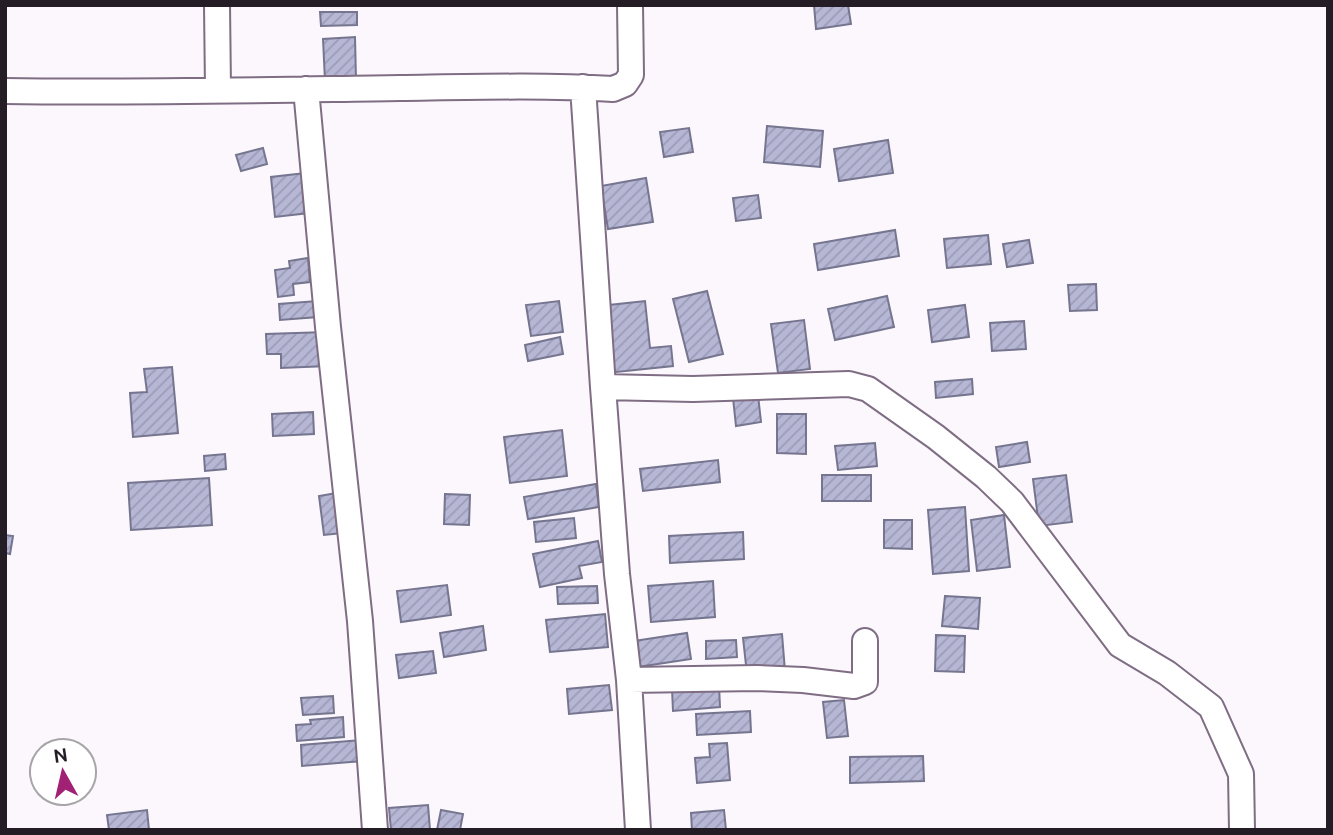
<svg xmlns="http://www.w3.org/2000/svg" width="1333" height="835" font-family="Ubuntu,sans-serif">
  <style>
    .building { fill: url(#building-hatch); stroke: #75758f; stroke-width: 2 }
    .lines { fill: none; stroke-linecap: round; stroke-linejoin: round }
    .minor-casing { stroke: #7f6d84; stroke-width: 28 }
    .minor { stroke: #fff; stroke-width: 24 }
  </style>
  <defs>
    <pattern id="building-hatch" width="6" height="6" patternUnits="userSpaceOnUse" patternTransform="scale(1.75)"><rect width="6" height="6" fill="#b6b6d5"/><path d="M-1 1l2-2M0 6l6-6M5 7l2-2" fill="none" stroke="#9c9cb7"/></pattern>
  </defs>
  <rect width="100%" height="100%" fill="#fbf7fc"/>
  <!-- building -->
  <path class="building" d="M 814,5 L 848,5 L 851,24 L 816,29 Z
    M 320,12 L 357,12 L 357,25 L 321,26 Z
    M 355,37 L 356,80 L 325,81 L 323,39 Z
    M 767,126 L 823,131 L 820,167 L 764,162 Z
    M 689,128 L 693,152 L 664,157 L 660,132 Z
    M 888,140 L 893,173 L 839,181 L 834,149 Z
    M 263,148 L 267,164 L 241,171 L 236,155 Z
    M 305,173 L 309,213 L 275,217 L 271,177 Z
    M 646,178 L 653,222 L 608,229 L 601,186 Z
    M 758,195 L 761,218 L 736,221 L 733,198 Z
    M 895,230 L 899,256 L 818,270 L 814,244 Z
    M 988,235 L 991,264 L 947,268 L 944,239 Z
    M 1029,240 L 1033,263 L 1007,267 L 1003,244 Z
    M 308,258 L 310,282 L 293,284 L 294,295 L 278,297 L 275,270 L 290,268 L 289,261 Z
    M 1096,284 L 1097,310 L 1070,311 L 1068,285 Z
    M 707,291 L 723,354 L 689,362 L 673,299 Z
    M 887,296 L 894,327 L 835,340 L 828,309 Z
    M 317,301 L 318,317 L 280,320 L 279,304 Z
    M 559,301 L 563,332 L 531,336 L 526,305 Z
    M 645,301 L 650,348 L 671,346 L 673,366 L 607,373 L 600,306 Z
    M 965,305 L 969,337 L 932,342 L 928,310 Z
    M 804,320 L 810,369 L 778,373 L 771,324 Z
    M 1024,321 L 1026,349 L 992,351 L 990,323 Z
    M 326,332 L 328,366 L 281,368 L 281,354 L 267,354 L 266,334 Z
    M 560,337 L 563,354 L 528,361 L 525,345 Z
    M 172,367 L 178,433 L 133,437 L 130,393 L 147,392 L 144,369 Z
    M 972,379 L 973,394 L 936,398 L 935,382 Z
    M 758,395 L 761,422 L 736,426 L 733,398 Z
    M 313,412 L 314,434 L 273,436 L 272,414 Z
    M 777,414 L 806,414 L 806,454 L 777,453 Z
    M 562,430 L 567,476 L 510,483 L 504,437 Z
    M 1027,442 L 1030,462 L 999,467 L 996,447 Z
    M 875,443 L 877,466 L 838,470 L 835,446 Z
    M 225,454 L 226,469 L 205,471 L 204,456 Z
    M 718,460 L 720,482 L 643,491 L 640,469 Z
    M 822,475 L 871,475 L 871,501 L 822,501 Z
    M 1066,475 L 1072,522 L 1039,526 L 1033,479 Z
    M 209,478 L 212,525 L 131,530 L 128,483 Z
    M 596,484 L 599,507 L 528,519 L 524,497 Z
    M 337,493 L 342,533 L 324,535 L 319,496 Z
    M 445,494 L 470,495 L 469,525 L 444,524 Z
    M 965,507 L 969,571 L 933,574 L 928,510 Z
    M 1004,515 L 1010,567 L 977,571 L 971,520 Z
    M 574,518 L 576,538 L 536,542 L 534,522 Z
    M 884,520 L 912,520 L 912,549 L 884,548 Z
    M 743,532 L 744,559 L 670,563 L 669,536 Z
    M 5,535 L 13,536 L 10,554 L 5,553 Z
    M 598,541 L 602,562 L 579,566 L 582,578 L 540,587 L 533,554 Z
    M 713,581 L 715,617 L 651,622 L 648,586 Z
    M 447,585 L 451,615 L 401,622 L 397,591 Z
    M 597,586 L 598,603 L 558,604 L 557,587 Z
    M 945,596 L 980,598 L 978,629 L 942,626 Z
    M 605,614 L 608,647 L 550,652 L 546,620 Z
    M 483,626 L 486,650 L 444,657 L 440,633 Z
    M 687,633 L 691,659 L 631,668 L 627,642 Z
    M 782,634 L 785,671 L 747,674 L 743,638 Z
    M 936,635 L 965,636 L 964,672 L 935,671 Z
    M 736,640 L 737,657 L 706,659 L 706,641 Z
    M 433,651 L 436,673 L 399,678 L 396,655 Z
    M 609,685 L 612,710 L 569,714 L 567,689 Z
    M 719,685 L 720,707 L 673,711 L 672,689 Z
    M 333,696 L 334,713 L 303,715 L 301,698 Z
    M 844,700 L 848,736 L 827,738 L 823,702 Z
    M 750,711 L 751,732 L 697,735 L 696,714 Z
    M 343,717 L 344,737 L 297,741 L 296,725 L 311,724 L 310,720 Z
    M 361,740 L 363,761 L 302,766 L 301,745 Z
    M 727,743 L 730,780 L 697,783 L 695,758 L 710,757 L 709,744 Z
    M 923,756 L 924,781 L 850,783 L 850,757 Z
    M 428,805 L 430,830 L 391,830 L 389,808 Z
    M 147,810 L 149,830 L 109,830 L 107,815 Z
    M 441,810 L 463,814 L 460,830 L 437,830 Z
    M 724,810 L 726,830 L 692,830 L 691,813 Z"/>
  <g class="lines">
    <defs>
      <path id="minor" d="M 217,5 L 218,89
        M 583,87 L 603,387 L 617,574 L 629,680 L 638,830
        M 306,89 L 328,327 L 360,621 L 375,830
        M 5,91 C 137,93 268,90 400,88 C 471,87 542,85 613,89 L 625,84 L 631,75 L 630,5
        M 603,387 L 693,389 L 849,384 L 868,389 L 936,437 L 986,477 L 1012,502 L 1120,645 L 1167,673 L 1211,707 L 1241,774 L 1242,830
        M 629,680 L 757,678 L 803,680 L 854,686 L 865,682 L 865,641"/>
    </defs>
    <!-- minor casing -->
    <use href="#minor" class="minor-casing"/>
    <!-- minor -->
    <use href="#minor" class="minor"/>
  </g>
  <!-- border -->
  <rect width="1333" height="835" fill="none" stroke="#241d26" stroke-width="14"/>
  <!-- north arrow -->
  <g transform="translate(63 772) rotate(352)"><circle r="33" fill="#ffffff" stroke="#a7a5a8" stroke-width="2"/>
  <path d="M0-5L12 26L0 18L-12 26Z" fill="#a12275"/>
  <text y="-10" font-size="19" font-weight="bold" text-anchor="middle" fill="#241d26">N</text>
  </g>
</svg>
